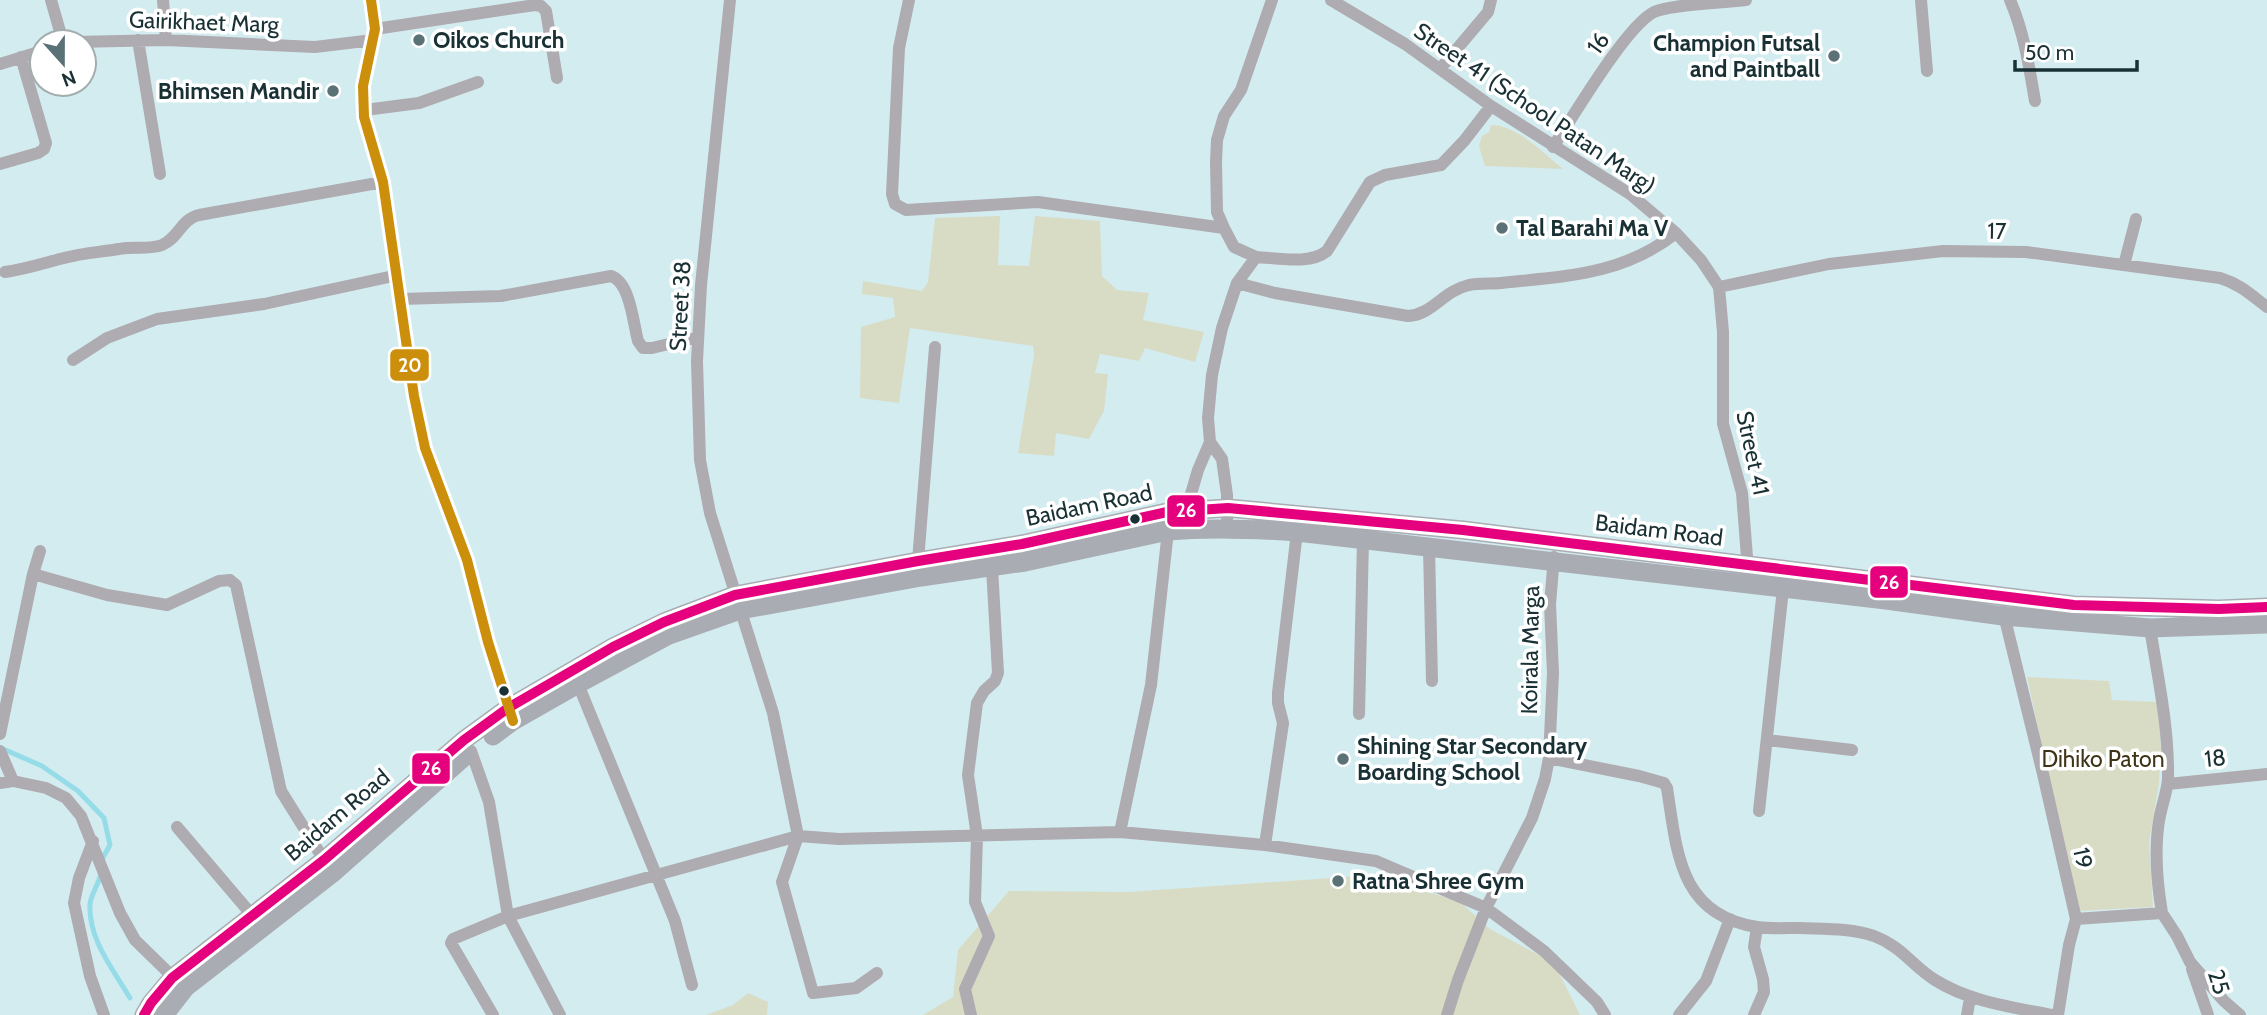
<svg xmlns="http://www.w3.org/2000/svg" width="2267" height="1015" font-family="Cabin,sans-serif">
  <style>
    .green { fill: #d9dcc5 }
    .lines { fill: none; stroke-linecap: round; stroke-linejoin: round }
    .stream { stroke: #95dce8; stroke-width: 5 }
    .minor { stroke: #aeabb1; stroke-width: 12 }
    .primary { stroke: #aaacb4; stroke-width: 19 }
    .bus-1-casing { stroke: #fff; stroke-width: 16 }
    .bus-2-casing { stroke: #fff; stroke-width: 16 }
    .bus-1 { stroke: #e5007d; stroke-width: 10 }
    .bus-2 { stroke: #cb8f0b; stroke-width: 10 }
    .poi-dot { fill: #5a7276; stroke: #fff; stroke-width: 2.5 }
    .bus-dot { fill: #193135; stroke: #fff; stroke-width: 2.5 }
    .labels { text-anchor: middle; stroke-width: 7; stroke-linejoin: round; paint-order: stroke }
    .street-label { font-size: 23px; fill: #193135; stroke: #fff }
    .poi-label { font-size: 23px; font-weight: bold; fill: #193135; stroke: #fff; text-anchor: start }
    .park-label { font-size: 23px; fill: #3f3416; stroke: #fff }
    .line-badge { stroke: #fff; stroke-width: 2.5 }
    .badge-label { font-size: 19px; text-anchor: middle; font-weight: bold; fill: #fff }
  </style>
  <rect width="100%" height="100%" fill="#d3ecf0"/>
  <!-- green -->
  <path class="green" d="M 1491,125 C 1517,125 1543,153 1563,169 L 1485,166 L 1479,146 L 1482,136 L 1489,132 Z
    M 1000,216 L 998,265 L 1029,266 L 1035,216 L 1100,221 L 1102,276 L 1117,290 L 1149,293 L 1143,320 L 1204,332 L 1195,362 L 1145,348 L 1139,361 L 1100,354 L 1095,373 L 1108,374 L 1104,411 L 1089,439 L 1056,433 L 1054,456 L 1018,453 L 1034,355 L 1033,346 L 910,328 L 899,403 L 860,398 L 861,327 L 895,317 L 893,298 L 862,294 L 863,281 L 922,291 L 928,282 L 935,218 Z
    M 2027,677 L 2109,681 L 2112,700 L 2158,702 L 2161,750 L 2159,783 L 2149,843 L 2153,907 L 2078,911 Z
    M 1375,875 L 1460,902 L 1490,929 L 1554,963 L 1580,1015 L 923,1015 L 953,997 L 958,950 L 1009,891 L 1129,892 Z
    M 748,993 L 768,1002 L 767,1015 L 706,1015 L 733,1005 Z"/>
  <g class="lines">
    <!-- stream -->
    <path class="stream" d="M 1,748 L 42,766 L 78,791 L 104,818 L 110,845 L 101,861
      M 101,873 C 99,884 91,894 90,904 C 88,939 113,969 130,998"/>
    <!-- minor -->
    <path class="minor" d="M 51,0 L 63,42
      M 163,0 L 166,40
      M 371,0 L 375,29 L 363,86 L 364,117 L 383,182 L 414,396 L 425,448 L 467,560 L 488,642 L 510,713
      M 730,0 L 701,285 L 697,361 L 700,460 L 710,513 L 773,713 L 798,836 L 782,882 L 813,993 L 856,988 L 877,973
      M 909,0 L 899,48 L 892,194 L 895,204 L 906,210 L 1038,202 L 1224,228
      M 1331,0 L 1405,44 L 1491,106 L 1630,194 L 1676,233 L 1701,260 L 1719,287
      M 1921,0 L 1927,71
      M 2010,0 C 2024,32 2029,66 2035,101
      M 375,29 L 535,5 L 541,6 L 546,11 L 557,78
      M 138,40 L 160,174
      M 75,42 L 166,40 L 315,47 L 373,40
      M 0,64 L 42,51
      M 1440,69 L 1488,12 L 1491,0
      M 365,110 L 419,103 L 478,82
      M 1553,147 C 1573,117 1626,26 1654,12 C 1672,4 1724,3 1746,0
      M 0,164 L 38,153 L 44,149 L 46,143 L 21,57
      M 1256,257 C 1278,258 1310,265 1327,251 L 1370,182 L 1385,175 L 1441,165 L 1464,141 L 1491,106
      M 2124,265 L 2136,219
      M 5,272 C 26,269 44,263 64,258 C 82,253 101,252 119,249 C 133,246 149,250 162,245 C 179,238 181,219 199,215 L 383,182
      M 1237,283 L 1275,293 L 1408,316 C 1432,315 1443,291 1469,285 C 1479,283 1491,284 1501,283 C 1566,276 1623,275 1676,233
      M 1719,287 L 1829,264 L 1943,251 L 2026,252 L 2220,278 C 2240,284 2251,295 2267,307
      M 1719,287 L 1723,332 L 1723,424 L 1742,493 L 1748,570
      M 401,299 L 501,296 L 611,276 C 630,282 633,322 638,341 L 643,348 L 652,348 L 698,337
      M 73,360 L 107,338 L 157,319 L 264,304 L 398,275
      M 1210,442 L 1222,459 L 1227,495 L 1227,529
      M 1188,517 L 1191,494 L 1198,470 L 1210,442 L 1208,418 L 1212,375 L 1222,328 L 1237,283 L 1256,257 L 1234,247 L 1224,228 L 1217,212 L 1216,162 L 1217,140 L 1224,116 L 1241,90 L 1272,0
      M 1429,548 L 1432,681
      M 918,561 L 935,347
      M 33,574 L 107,595 L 167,605 L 219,581 L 230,580 L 236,585 L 281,791 L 324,860
      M 2003,611 L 2043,774 L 2076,919 L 2162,913 L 2177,936 L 2190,962 L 2224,1001 L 2240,1015
      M 2150,628 C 2158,678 2169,728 2168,779 C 2167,793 2161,807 2159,821 C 2154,852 2157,883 2162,913
      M 578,684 L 675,921 L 692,985
      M 1359,714 L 1363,540
      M 0,734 L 33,574 L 40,551
      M 1767,740 L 1852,750
      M 0,751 L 13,781
      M 471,751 L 489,802 L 508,916 L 453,939 L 451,943 L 493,1015
      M 1549,758 L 1639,776 L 1664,783 L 1667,788 C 1677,852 1679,915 1757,927 C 1771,929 1786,928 1800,928 C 1825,929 1851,928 1874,936 C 1903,947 1912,966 1935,980 C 1970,1002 2012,1007 2052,1015
      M 0,783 L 13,781 L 46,788 L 66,798 L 81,816 L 120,913 L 135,940 L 177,981
      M 2168,784 L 2267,774
      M 1759,811 L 1783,589
      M 177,827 L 252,915
      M 1120,832 L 1151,685 L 1168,531
      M 93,841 L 79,878 L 74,903 L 90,976 L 104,1015
      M 1265,845 L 1283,723 L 1278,703 L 1278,693 L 1297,532
      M 2192,969 L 2208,1015
      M 560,1015 L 508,916 L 798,836 L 839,839 L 1120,832 L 1265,845 L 1376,861 L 1486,908 L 1544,951 L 1597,1002 L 1605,1015
      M 971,1015 L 965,989 L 989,936 L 975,902 L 977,836 L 968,775 L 977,703 L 984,691 L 995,681 L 998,673 L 992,568
      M 1447,1015 L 1458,980 L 1486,908 L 1532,818 L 1545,779 L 1549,758 L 1553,673 L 1550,604 L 1554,557
      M 1679,1015 L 1706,981 L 1730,919
      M 1754,1015 L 1764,992 L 1763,979 L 1754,947 L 1757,927
      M 1967,1015 L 1970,998
      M 2058,1015 L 2069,945 L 2076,919"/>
    <!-- primary -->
    <path class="primary" d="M 493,736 L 513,721 L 578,684 L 669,635 L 740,610 L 921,577 L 1025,562 L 1168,531 C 1211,527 1254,529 1297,532 L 1886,600 L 2003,616 L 2150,628 L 2267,624
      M 144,1015 L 151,1003 L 172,978 L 324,860 L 464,740 L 508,708 L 613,647 L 664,622 L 735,595 L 918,561 L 1022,544 L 1167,512 L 1228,508 L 1463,530 L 2074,605 L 2219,609 L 2267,607
      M 164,1015 L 186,987 L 334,872 L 463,758"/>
    <defs>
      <path id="bus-1" d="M 144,1015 L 151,1003 L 172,978 L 324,860 L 464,740 L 508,708 L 613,647 L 664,622 L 735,595 L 918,561 L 1022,544 L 1167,512 L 1228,508 L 1463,530 L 2074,605 L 2219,609 L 2267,607"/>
      <path id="bus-2" d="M 371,0 L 375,29 L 363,86 L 364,117 L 383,182 L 414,396 L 425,448 L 467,560 L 488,642 L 513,721"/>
    </defs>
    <!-- bus-1 casing -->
    <use href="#bus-1" class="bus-1-casing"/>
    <!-- bus-2 casing -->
    <use href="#bus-2" class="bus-2-casing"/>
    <!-- bus-1 -->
    <use href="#bus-1" class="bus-1"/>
    <!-- bus-2 -->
    <use href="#bus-2" class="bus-2"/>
  </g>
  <!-- markers -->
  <g class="poi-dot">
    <circle cx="419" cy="40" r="7"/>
    <circle cx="1834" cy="56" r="7"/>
    <circle cx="333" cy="91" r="7"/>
    <circle cx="1502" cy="228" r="7"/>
    <circle cx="1343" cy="759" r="7"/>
    <circle cx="1338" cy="881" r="7"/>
  </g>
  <g class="bus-dot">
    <circle cx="1135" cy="519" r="6"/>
    <circle cx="504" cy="691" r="6"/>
  </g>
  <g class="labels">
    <!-- street labels -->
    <g class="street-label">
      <text transform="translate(204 22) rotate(2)" y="8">Gairikhaet Marg</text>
      <text transform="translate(1598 43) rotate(-54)" y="8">16</text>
      <text transform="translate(1535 108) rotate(34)" y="8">Street 41 (School Patan Marg)</text>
      <text transform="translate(1997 231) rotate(1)" y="8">17</text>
      <text transform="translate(680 306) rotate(-87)" y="8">Street 38</text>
      <text transform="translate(1753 453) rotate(78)" y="8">Street 41</text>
      <text transform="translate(1089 505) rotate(-12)" y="8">Baidam Road</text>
      <text transform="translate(1659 530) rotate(7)" y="8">Baidam Road</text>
      <text transform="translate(1530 650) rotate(-89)" y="8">Koirala Marga</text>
      <text transform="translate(2215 758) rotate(-6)" y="8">18</text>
      <text transform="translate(337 815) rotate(-40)" y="8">Baidam Road</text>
      <text transform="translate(2083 858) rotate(78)" y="8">19</text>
      <text transform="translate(2219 982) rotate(72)" y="8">25</text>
    </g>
    <!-- poi labels -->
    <g class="poi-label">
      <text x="433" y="48">Oikos Church</text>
      <text x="1820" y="51" text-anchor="end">Champion Futsal<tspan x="1820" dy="26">and Paintball</tspan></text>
      <text x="319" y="99" text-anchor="end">Bhimsen Mandir</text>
      <text x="1516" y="236">Tal Barahi Ma V</text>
      <text x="1357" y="754">Shining Star Secondary<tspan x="1357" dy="26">Boarding School</tspan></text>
      <text x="1352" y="889">Ratna Shree Gym</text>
    </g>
    <!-- park labels -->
    <g class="park-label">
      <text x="2103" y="767">Dihiko Paton</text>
    </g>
  </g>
  <g class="line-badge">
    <rect x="389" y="348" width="41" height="34" rx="7" fill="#cb8f0b"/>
    <rect x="1166" y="494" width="40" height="34" rx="7" fill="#e5007d"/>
    <rect x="1869" y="565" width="40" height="34" rx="7" fill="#e5007d"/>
    <rect x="411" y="752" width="40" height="33" rx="7" fill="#e5007d"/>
  </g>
  <g class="badge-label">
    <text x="410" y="372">20</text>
    <text x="1186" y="517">26</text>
    <text x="1889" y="589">26</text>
    <text x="431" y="775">26</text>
  </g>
  <!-- north arrow -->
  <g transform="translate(63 63) rotate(159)"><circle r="33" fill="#ffffff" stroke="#a3adae" stroke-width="2"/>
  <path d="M0-5L12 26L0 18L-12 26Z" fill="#5a7276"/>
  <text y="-10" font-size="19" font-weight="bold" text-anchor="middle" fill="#193135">N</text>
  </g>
  <!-- scale -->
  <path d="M2015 60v10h122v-10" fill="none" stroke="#193135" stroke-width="3.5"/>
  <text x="2025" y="60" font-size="21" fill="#193135" stroke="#ffffff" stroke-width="5" paint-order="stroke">50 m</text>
</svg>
